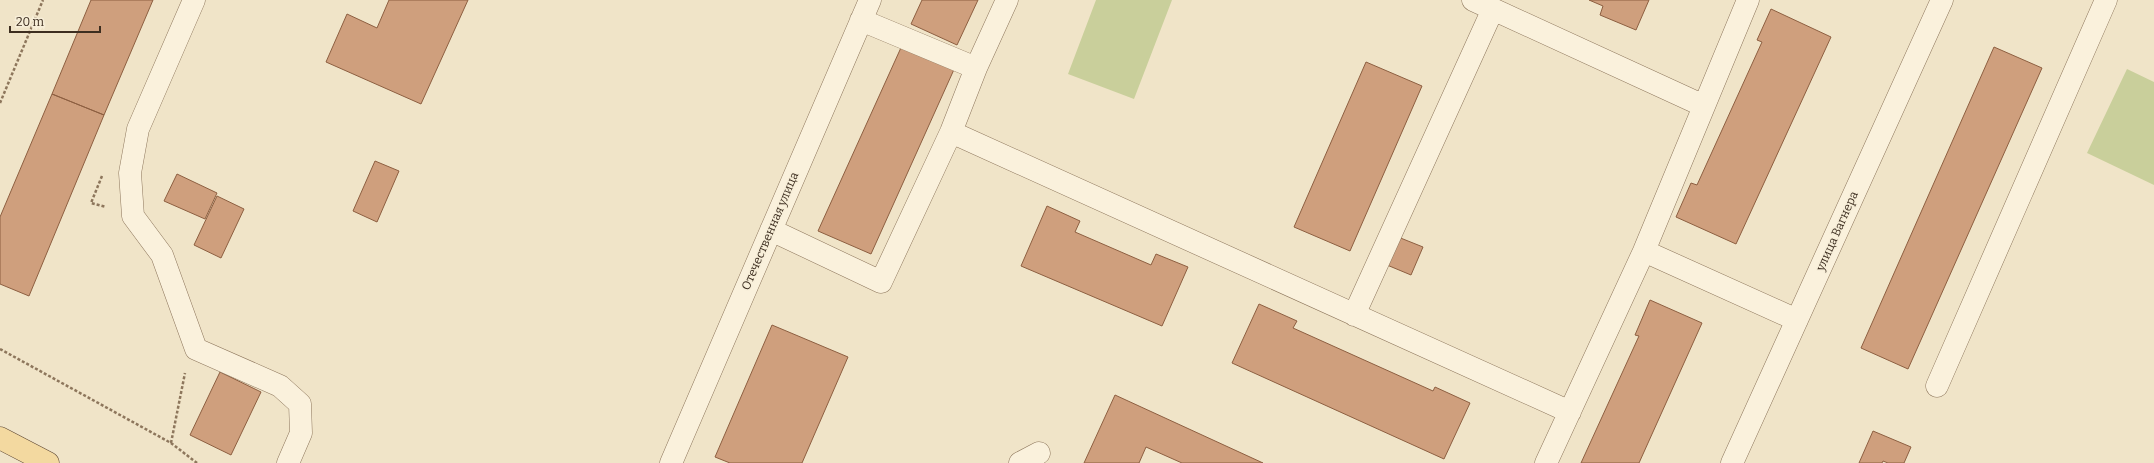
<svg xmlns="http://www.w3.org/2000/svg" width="2154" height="463" font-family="Bitter,serif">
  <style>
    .green { fill: #c9cf9b }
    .building { fill: #cf9f7d; stroke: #8d5f41 }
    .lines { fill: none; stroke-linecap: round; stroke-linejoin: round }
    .minor-casing { stroke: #8d765c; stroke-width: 23 }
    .major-casing { stroke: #5b4430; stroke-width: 23 }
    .path { stroke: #8d765c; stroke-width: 2.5; stroke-dasharray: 3 2; stroke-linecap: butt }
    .minor { stroke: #faf1dc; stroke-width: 22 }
    .major { stroke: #f3d9a0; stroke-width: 22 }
    .labels { text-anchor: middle; stroke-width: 3; stroke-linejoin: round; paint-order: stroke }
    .street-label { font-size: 12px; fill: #3d2e20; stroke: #f7eed8 }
  </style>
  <rect width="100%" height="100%" fill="#f0e4c8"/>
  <!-- green -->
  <path class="green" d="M 1096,0 L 1172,0 L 1134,99 L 1068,74 Z
    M 2127,69 L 2154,82 L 2154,185 L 2087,153 Z"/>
  <!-- building -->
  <path class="building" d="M 91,0 L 153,0 L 104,115 L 52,94 Z
    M 389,0 L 468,0 L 421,104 L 326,62 L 347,14 L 377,28 Z
    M 922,0 L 978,0 L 957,45 L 911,24 Z
    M 1589,0 L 1649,0 L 1636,30 L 1600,15 L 1603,6 Z
    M 1771,9 L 1831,37 L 1736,244 L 1676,217 L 1691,183 L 1697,185 L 1762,42 L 1757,40 Z
    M 904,41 L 956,65 L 871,254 L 818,231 Z
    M 1994,47 L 2042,68 L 1908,369 L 1861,348 Z
    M 1366,62 L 1422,86 L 1350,251 L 1294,227 Z
    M 52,94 L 104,115 L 29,296 L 0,284 L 0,217 Z
    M 375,161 L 399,171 L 377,222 L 353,211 Z
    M 177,174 L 217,193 L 205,219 L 164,201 Z
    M 217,196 L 244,209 L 221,258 L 194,245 Z
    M 1047,206 L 1080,221 L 1075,232 L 1151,265 L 1156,254 L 1188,267 L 1162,326 L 1021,266 Z
    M 1398,237 L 1423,247 L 1411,275 L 1387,265 Z
    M 1650,300 L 1702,323 L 1639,463 L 1581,463 L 1639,336 L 1635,335 Z
    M 1259,304 L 1297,321 L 1293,328 L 1433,391 L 1435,387 L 1470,403 L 1444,459 L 1232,363 Z
    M 772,325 L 848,357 L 802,463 L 730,463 L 715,457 Z
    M 220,372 L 261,392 L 231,455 L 190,435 Z
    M 1115,395 L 1263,463 L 1182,463 L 1146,447 L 1139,463 L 1084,463 Z
    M 1873,431 L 1911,447 L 1904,463 L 1888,463 L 1883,461 L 1882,463 L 1859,463 Z"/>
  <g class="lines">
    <defs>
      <path id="minor" d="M 194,0 L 138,129 L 130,173 L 133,216 L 162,255 L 196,349 L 280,386 L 300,404 L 301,433 L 288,463
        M 1473,0 L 1704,106
        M 861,20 L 976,68
        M 951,132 L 1570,412
        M 771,230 L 881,282 L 951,132 L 976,68 L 1007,0
        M 1644,251 L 1797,320
        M 1354,315 L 1493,9
        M 1937,386 L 2106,0
        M 671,463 L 870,0
        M 1020,463 L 1039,453
        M 1546,463 L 1644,251 L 1748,0
        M 1732,463 L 1942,0"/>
      <path id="major" d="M 0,438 L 48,463"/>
    </defs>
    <!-- minor casing -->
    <use href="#minor" class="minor-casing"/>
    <!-- major casing -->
    <use href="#major" class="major-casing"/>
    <!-- path -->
    <path class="path" d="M 0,103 L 43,0
      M 102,176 L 91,203 L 106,207
      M 0,349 L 171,443 L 197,463
      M 171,443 L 185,373"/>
    <!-- minor -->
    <use href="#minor" class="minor"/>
    <!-- major -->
    <use href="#major" class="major"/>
  </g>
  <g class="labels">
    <!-- street labels -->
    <g class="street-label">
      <text transform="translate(770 231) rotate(-67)" y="4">Отечественная улица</text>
      <text transform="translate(1837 231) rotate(-66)" y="4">улица Вагнера</text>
    </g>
  </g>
  <!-- scale -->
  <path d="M10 26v6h90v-6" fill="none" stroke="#3d2e20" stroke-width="2"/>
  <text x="16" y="26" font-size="12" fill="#3d2e20" stroke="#f7eed8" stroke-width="3" paint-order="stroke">20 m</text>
</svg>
